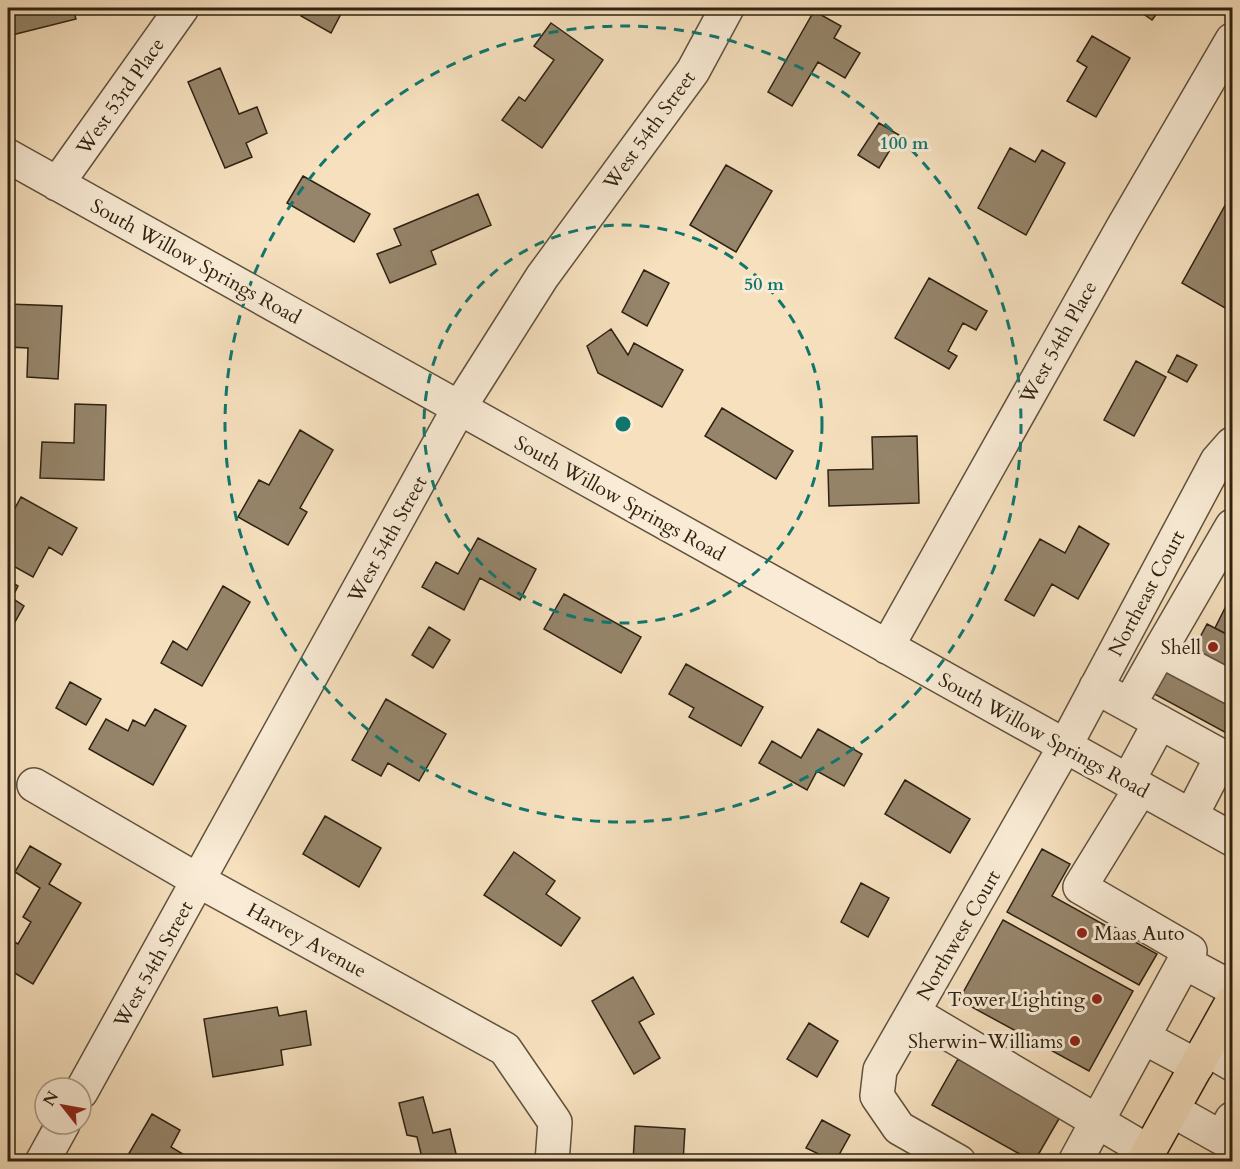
<svg xmlns="http://www.w3.org/2000/svg" width="1240" height="1169" font-family="Cardo,serif">
  <style>
    .building { fill: #96856b; stroke: #2e2212; stroke-width: 1.5 }
    .lines { fill: none; stroke-linecap: round; stroke-linejoin: round }
    .minor-casing { stroke: #60523d; stroke-width: 36 }
    .major-casing { stroke: #2e2212; stroke-width: 36 }
    .minor { stroke: #f9ebd5; stroke-width: 33 }
    .major { stroke: #f6e0be; stroke-width: 33 }
    .ring { fill: none; stroke: #0f766e; stroke-width: 3; stroke-dasharray: 10 8 }
    .poi-dot { fill: #8f2418; stroke: #f9ebd5; stroke-width: 2 }
    .labels { text-anchor: middle; stroke-width: 6; stroke-linejoin: round; paint-order: stroke }
    .street-label { font-size: 20px; fill: #2e2212; stroke: #f9ebd5 }
    .poi-label { font-size: 20px; fill: #2e2212; stroke: #f9ebd5; text-anchor: end }
    .centre { fill: #0f766e; stroke: #f9ebd5; stroke-width: 3 }
    .ring-label { font-size: 18px; text-anchor: middle; font-weight: bold; fill: #0f766e; stroke: #f9ebd5; stroke-width: 6; stroke-linejoin: round; paint-order: stroke }
  </style>
  <rect width="100%" height="100%" fill="#f6e0be"/>
  <filter id="stains"><feTurbulence type="fractalNoise" baseFrequency=".00333" numOctaves="4"/><feColorMatrix values="0 0 0 0 .2 0 0 0 0 .09 0 0 0 0 .02 0 0 0 .5 -.17"/></filter>
  <radialGradient id="worn" r=".72"><stop offset=".6" stop-color="#630" stop-opacity="0"/><stop offset="1" stop-color="#630" stop-opacity=".3"/></radialGradient>
  <!-- building -->
  <path class="building" d="M 8,8 L 73,8 L 76,19 L 8,36 Z
    M 305,8 L 344,8 L 331,33 L 301,16 Z
    M 1135,8 L 1161,8 L 1152,20 Z
    M 814,11 L 841,26 L 834,38 L 860,53 L 845,78 L 818,62 L 792,106 L 768,92 Z
    M 551,23 L 603,60 L 542,148 L 502,120 L 519,97 L 525,101 L 554,60 L 534,46 Z
    M 1092,36 L 1130,58 L 1096,117 L 1067,101 L 1087,67 L 1077,61 Z
    M 220,68 L 239,114 L 257,107 L 267,133 L 246,143 L 252,157 L 225,168 L 188,82 Z
    M 879,123 L 899,135 L 879,168 L 858,155 Z
    M 1010,148 L 1035,162 L 1042,150 L 1065,163 L 1026,235 L 978,208 Z
    M 726,165 L 772,191 L 736,252 L 690,225 Z
    M 303,176 L 370,214 L 354,242 L 287,203 Z
    M 1232,193 L 1232,312 L 1182,283 Z
    M 478,194 L 491,225 L 431,251 L 436,264 L 390,283 L 377,254 L 401,245 L 394,229 Z
    M 644,270 L 669,283 L 647,326 L 622,312 Z
    M 929,278 L 987,311 L 976,330 L 963,323 L 948,351 L 957,356 L 949,369 L 895,338 Z
    M 8,304 L 62,306 L 58,379 L 27,377 L 28,348 L 8,347 Z
    M 611,329 L 628,355 L 634,343 L 683,370 L 662,407 L 598,373 L 587,346 Z
    M 1177,355 L 1197,365 L 1187,382 L 1168,372 Z
    M 1136,361 L 1166,377 L 1134,436 L 1104,420 Z
    M 75,404 L 106,405 L 104,480 L 40,478 L 42,442 L 74,443 Z
    M 722,408 L 793,451 L 776,479 L 705,436 Z
    M 300,430 L 333,450 L 300,508 L 307,512 L 288,545 L 238,517 L 259,480 L 269,485 Z
    M 917,436 L 919,503 L 829,506 L 828,470 L 873,469 L 872,437 Z
    M 21,497 L 77,528 L 62,555 L 49,547 L 33,577 L 8,563 L 8,521 Z
    M 1079,526 L 1109,544 L 1078,599 L 1052,584 L 1034,616 L 1005,600 L 1040,539 L 1065,553 Z
    M 478,538 L 536,569 L 520,600 L 480,578 L 464,610 L 422,587 L 436,562 L 458,574 Z
    M 8,580 L 18,586 L 12,598 L 24,606 L 12,627 L 8,625 Z
    M 223,586 L 250,602 L 202,686 L 161,663 L 173,641 L 187,650 Z
    M 564,594 L 641,637 L 621,673 L 544,629 Z
    M 1232,594 L 1232,637 L 1215,628 Z
    M 1207,624 L 1232,637 L 1232,681 L 1189,658 Z
    M 429,627 L 450,640 L 433,668 L 412,655 Z
    M 686,664 L 763,707 L 741,746 L 689,717 L 694,708 L 669,694 Z
    M 1163,665 L 1232,703 L 1232,736 L 1149,691 Z
    M 70,682 L 101,699 L 86,725 L 56,708 Z
    M 386,699 L 446,734 L 419,781 L 388,763 L 381,776 L 352,760 Z
    M 155,709 L 186,726 L 153,785 L 89,749 L 106,719 L 128,731 L 133,720 L 145,726 Z
    M 818,729 L 862,754 L 844,786 L 817,771 L 807,790 L 759,763 L 772,741 L 801,758 Z
    M 905,780 L 970,819 L 950,853 L 885,814 Z
    M 325,816 L 381,848 L 359,887 L 303,854 Z
    M 30,846 L 61,864 L 49,884 L 81,903 L 33,984 L 8,969 L 8,938 L 18,944 L 31,922 L 23,917 L 40,888 L 15,872 Z
    M 1042,849 L 1070,864 L 1052,896 L 1157,954 L 1139,985 L 1007,912 Z
    M 514,852 L 555,881 L 546,894 L 580,918 L 561,946 L 484,895 Z
    M 861,883 L 889,898 L 868,937 L 841,922 Z
    M 1003,920 L 1133,991 L 1089,1071 L 959,1000 Z
    M 633,977 L 654,1014 L 639,1022 L 660,1058 L 634,1074 L 592,1001 Z
    M 277,1007 L 279,1016 L 306,1011 L 311,1045 L 281,1050 L 283,1065 L 213,1077 L 204,1019 Z
    M 809,1023 L 838,1041 L 817,1077 L 787,1059 Z
    M 958,1059 L 1060,1117 L 1034,1162 L 932,1105 Z
    M 423,1097 L 433,1133 L 450,1129 L 458,1162 L 423,1162 L 417,1137 L 407,1135 L 399,1103 Z
    M 152,1114 L 180,1130 L 171,1147 L 196,1162 L 124,1162 Z
    M 822,1120 L 850,1135 L 835,1162 L 806,1148 Z
    M 635,1126 L 685,1129 L 683,1162 L 633,1162 Z"/>
  <g class="lines">
    <defs>
      <path id="minor" d="M 8,156 L 1232,839
        M 57,184 L 182,8
        M 887,647 L 1123,227 L 1232,40
        M 1160,650 L 1232,526
        M 1096,687 L 1232,762
        M 1129,705 L 1160,650 L 1232,688
        M 1128,781 L 1160,722
        M 34,785 L 199,881 L 505,1049 L 555,1122 L 552,1162
        M 1191,816 L 1222,756
        M 1184,962 L 1232,988
        M 914,1013 L 1149,1152
        M 1143,1037 L 1197,1066
        M 1206,1049 L 1232,1064
        M 81,1092 L 459,408 L 542,277 L 693,71 L 727,8
        M 1172,1110 L 1222,1138 L 1232,1119
        M 42,1162 L 63,1124
        M 959,1162 L 899,1128 L 877,1096 L 880,1070 L 1065,746 L 1217,461 L 1232,444
        M 1075,1162 L 1190,951 L 1080,887 L 1141,788"/>
      <path id="major" d="M 1143,1162 L 1232,1002"/>
    </defs>
    <!-- minor casing -->
    <use href="#minor" class="minor-casing"/>
    <!-- major casing -->
    <use href="#major" class="major-casing"/>
    <!-- minor -->
    <use href="#minor" class="minor"/>
    <!-- major -->
    <use href="#major" class="major"/>
  </g>
  <!-- distance rings -->
  <g class="ring">
    <circle cx="623" cy="424" r="199"/>
    <circle cx="623" cy="424" r="398"/>
  </g>
  <!-- markers -->
  <g class="poi-dot">
    <circle cx="1213" cy="647" r="6"/>
    <circle cx="1082" cy="933" r="6"/>
    <circle cx="1097" cy="999" r="6"/>
    <circle cx="1075" cy="1041" r="6"/>
  </g>
  <g class="labels">
    <!-- street labels -->
    <g class="street-label">
      <text transform="translate(120 96) rotate(-55)" y="7">West 53rd Place</text>
      <text transform="translate(649 130) rotate(-54)" y="7">West 54th Street</text>
      <text transform="translate(196 261) rotate(29)" y="7">South Willow Springs Road</text>
      <text transform="translate(1058 342) rotate(-61)" y="7">West 54th Place</text>
      <text transform="translate(620 498) rotate(29)" y="7">South Willow Springs Road</text>
      <text transform="translate(387 539) rotate(-61)" y="7">West 54th Street</text>
      <text transform="translate(1146 593) rotate(-62)" y="7">Northeast Court</text>
      <text transform="translate(1044 735) rotate(29)" y="7">South Willow Springs Road</text>
      <text transform="translate(958 935) rotate(-60)" y="7">Northwest Court</text>
      <text transform="translate(307 940) rotate(29)" y="7">Harvey Avenue</text>
      <text transform="translate(153 964) rotate(-61)" y="7">West 54th Street</text>
    </g>
    <!-- poi labels -->
    <g class="poi-label">
      <text x="1201" y="654">Shell</text>
      <text x="1094" y="940" text-anchor="start">Maas Auto</text>
      <text x="1085" y="1006">Tower Lighting</text>
      <text x="1063" y="1048">Sherwin-Williams</text>
    </g>
  </g>
  <circle cx="623" cy="424" r="9" class="centre"/>
  <g class="ring-label">
    <text x="904" y="149">100 m</text>
    <text x="764" y="290">50 m</text>
  </g>
  <!-- margin -->
  <rect width="1240" height="1169" fill="none" stroke="#f6e0be" stroke-width="30"/>
  <rect x="9" y="9" width="1222" height="1151" fill="none" stroke="#2e2212" stroke-width="3"/>
  <rect x="15" y="15" width="1210" height="1139" fill="none" stroke="#2e2212" stroke-width="1.5"/>
  <!-- north arrow -->
  <g transform="translate(63 1106) rotate(301)"><circle r="28" fill="#f9ebd5" stroke="#a89b87" stroke-width="1.5"/>
  <path d="M0-4.5L10 22L0 15L-10 22Z" fill="#8f2418"/>
  <text y="-9" font-size="16" font-weight="bold" text-anchor="middle" fill="#2e2212">N</text>
  </g>
  <rect width="100%" height="100%" filter="url(#stains)"/>
  <rect width="100%" height="100%" fill="url(#worn)"/>
</svg>
